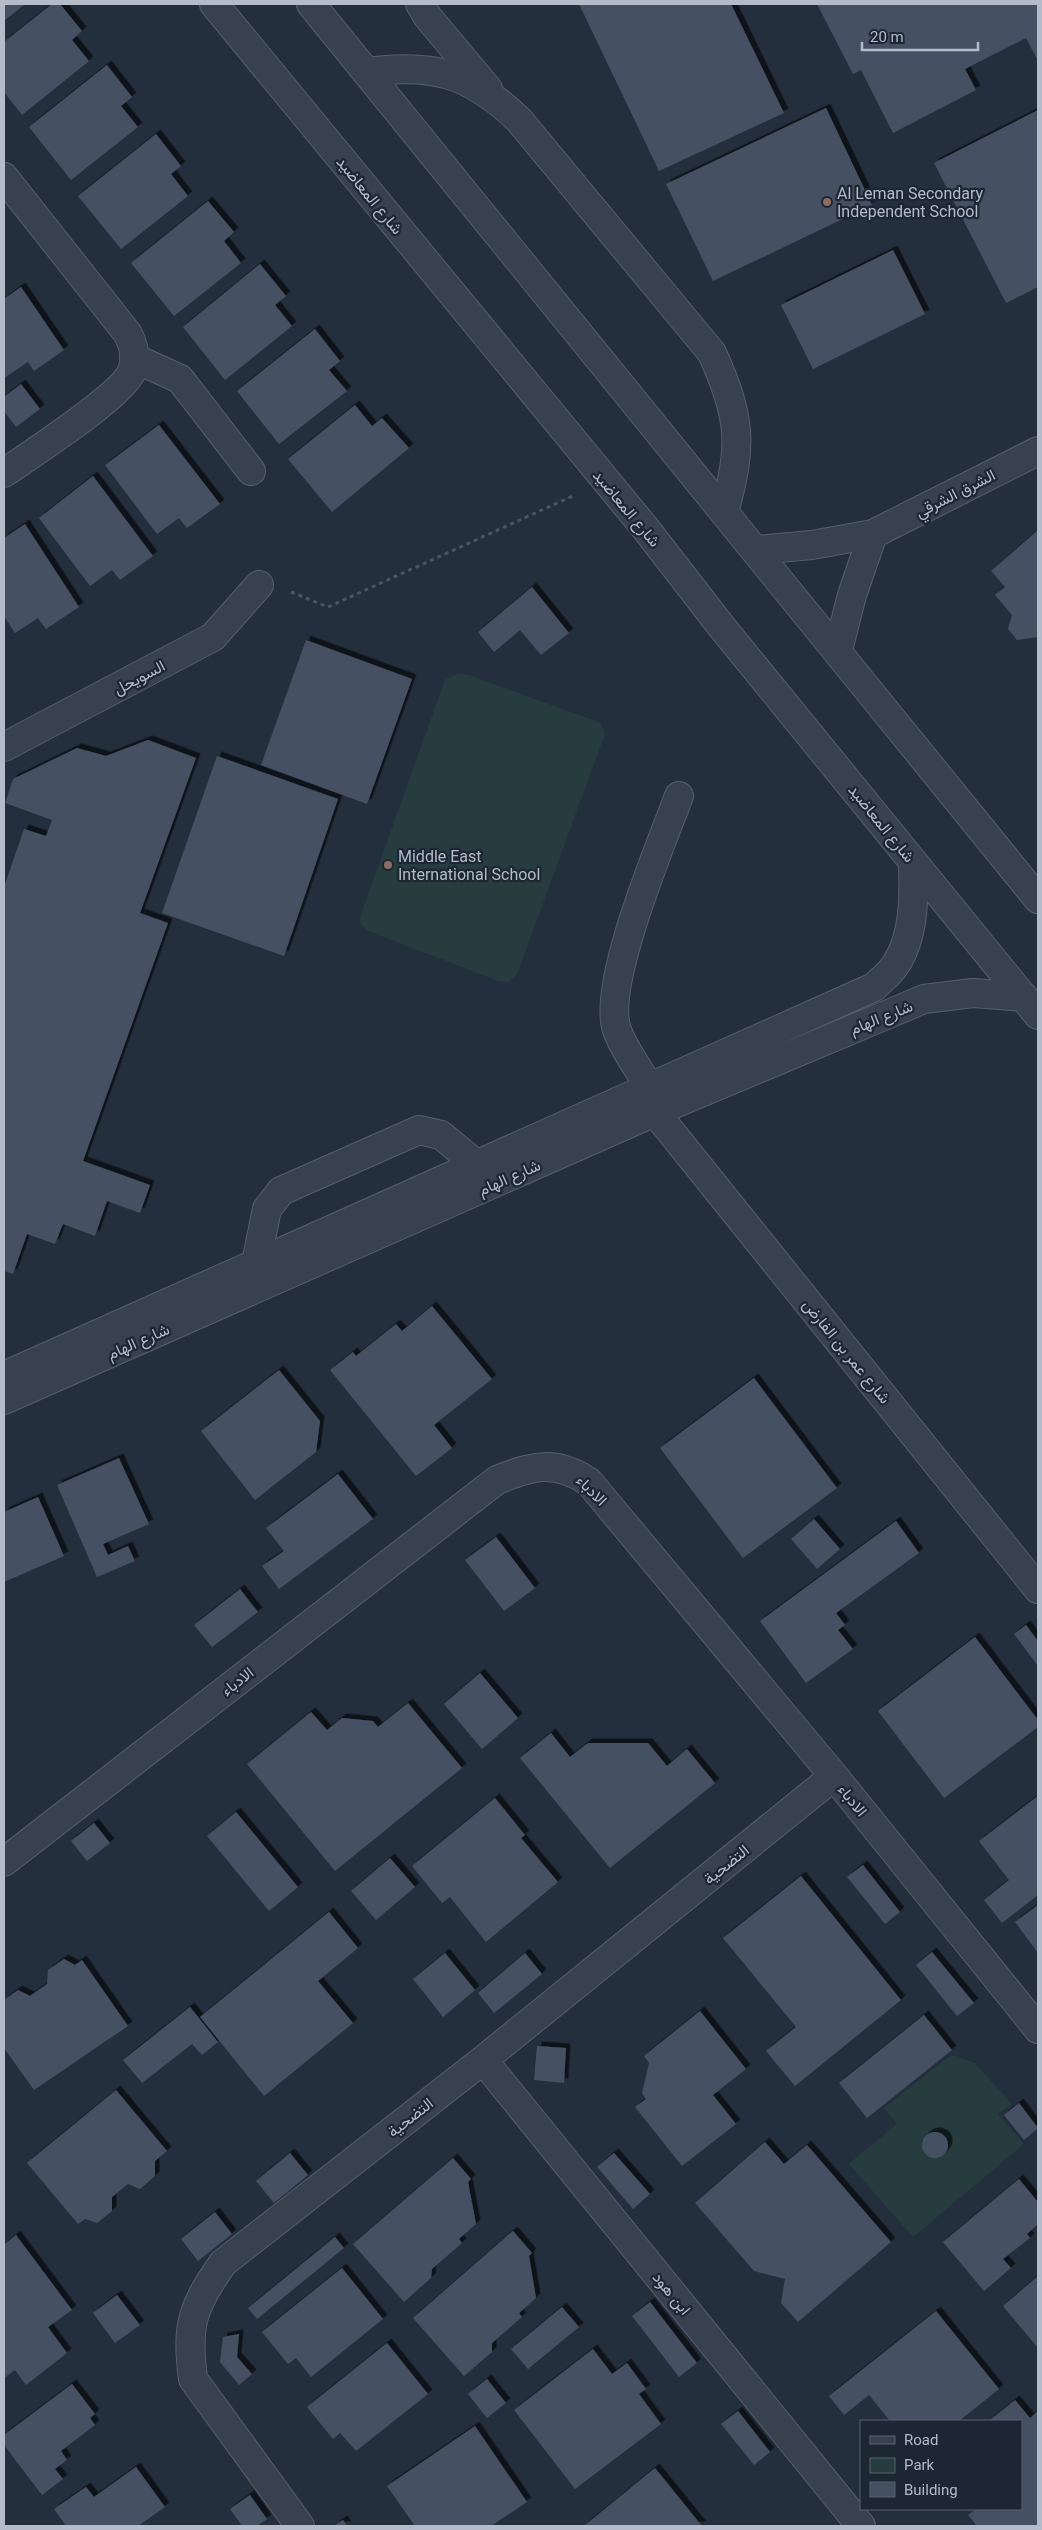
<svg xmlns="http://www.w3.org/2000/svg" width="1042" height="2530" font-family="Roboto,Vazirmatn,sans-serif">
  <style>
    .green { fill: #263c3f }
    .building { fill: #455162; filter: url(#shadow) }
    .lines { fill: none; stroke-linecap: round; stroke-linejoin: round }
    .minor-casing { stroke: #565f6c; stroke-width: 30 }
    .path { stroke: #44595c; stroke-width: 3; stroke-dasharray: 4 4; stroke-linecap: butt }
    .minor { stroke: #38414e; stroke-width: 28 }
    .education-dot { fill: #8d6e63; stroke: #1d2633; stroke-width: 2 }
    .labels { text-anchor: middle; stroke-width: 4.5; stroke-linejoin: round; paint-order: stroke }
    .poi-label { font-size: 16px; fill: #b4bcc9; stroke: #1d2633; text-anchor: start }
    .street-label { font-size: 16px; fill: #b4bcc9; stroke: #1d2633 }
  </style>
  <defs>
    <filter id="shadow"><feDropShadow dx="4.5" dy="-4.5" stdDeviation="0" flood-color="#0009"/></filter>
  </defs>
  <rect width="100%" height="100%" fill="#242f3e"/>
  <!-- green -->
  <path class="green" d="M 457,674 L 469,675 L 593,720 L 600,723 L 605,734 L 517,974 L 509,982 L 498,981 L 366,930 L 360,923 L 360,917 L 445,680 Z
    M 951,2055 L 975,2063 L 1012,2104 L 998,2114 L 1024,2144 L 913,2237 L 849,2164 L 897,2124 L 884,2108 Z"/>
  <!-- building -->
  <path class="building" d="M 4,4 L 25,4 L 4,21 Z
    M 52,4 L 60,4 L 82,31 L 72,40 L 89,61 L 22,115 L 4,92 L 4,42 Z
    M 579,4 L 731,4 L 784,113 L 659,171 Z
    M 817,4 L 1038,4 L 1038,61 L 1026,38 L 965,69 L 976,90 L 893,133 L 861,70 L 853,74 Z
    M 107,65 L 132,97 L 121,106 L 138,127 L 71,180 L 29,127 Z
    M 826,108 L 872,205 L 713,281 L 666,184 Z
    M 1038,110 L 1038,287 L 1006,303 L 934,163 Z
    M 156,134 L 181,166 L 171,174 L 188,196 L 121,249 L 78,196 Z
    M 208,201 L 234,232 L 224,241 L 241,263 L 174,316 L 131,263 Z
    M 893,250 L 925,314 L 813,369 L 781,305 Z
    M 260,264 L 286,296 L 275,305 L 292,326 L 225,380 L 183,327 Z
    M 21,287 L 64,350 L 34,371 L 28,362 L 4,378 L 4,299 Z
    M 315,329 L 340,361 L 329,370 L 347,391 L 279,444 L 237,391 Z
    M 21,384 L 40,409 L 16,427 L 4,411 L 4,397 Z
    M 355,405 L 372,426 L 382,418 L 409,448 L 332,512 L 288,459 Z
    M 159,425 L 220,504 L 187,528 L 179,518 L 157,534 L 105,465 Z
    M 93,476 L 153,556 L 120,580 L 112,570 L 90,586 L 39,518 Z
    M 25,524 L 79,607 L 46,629 L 38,618 L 15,633 L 4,616 L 4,538 Z
    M 1038,530 L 1038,637 L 1017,640 L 1008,629 L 1012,615 L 995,595 L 1005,587 L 991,571 Z
    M 532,587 L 569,633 L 541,655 L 520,630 L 494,652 L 478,632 Z
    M 306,640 L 412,679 L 367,804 L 261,765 Z
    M 148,740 L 196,758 L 140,913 L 168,923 L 83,1161 L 150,1185 L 140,1213 L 107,1201 L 95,1236 L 63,1224 L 55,1244 L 27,1234 L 13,1274 L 4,1271 L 4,887 L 24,829 L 46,836 L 52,820 L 5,803 L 13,779 L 77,748 L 106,756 Z
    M 217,756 L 338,799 L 284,956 L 162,913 Z
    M 432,1306 L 492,1379 L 434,1425 L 452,1448 L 416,1476 L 330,1370 L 353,1352 L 356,1356 L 396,1324 L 402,1331 Z
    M 279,1370 L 320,1421 L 316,1452 L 255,1500 L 201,1431 Z
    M 754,1378 L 837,1488 L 743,1558 L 660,1448 Z
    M 119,1458 L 149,1524 L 103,1544 L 108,1555 L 128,1546 L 135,1561 L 97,1577 L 57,1485 Z
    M 338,1474 L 373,1519 L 279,1589 L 262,1566 L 284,1551 L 266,1528 Z
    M 38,1497 L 64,1556 L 4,1582 L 4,1512 Z
    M 814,1519 L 840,1549 L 817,1569 L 791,1539 Z
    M 896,1521 L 919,1553 L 836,1613 L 845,1625 L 838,1630 L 853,1649 L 806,1683 L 760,1621 Z
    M 496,1537 L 535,1588 L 504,1611 L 465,1560 Z
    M 240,1589 L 258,1612 L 212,1647 L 194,1625 Z
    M 1026,1625 L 1038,1641 L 1038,1666 L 1014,1634 Z
    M 975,1637 L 1038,1720 L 1038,1727 L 944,1798 L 878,1711 Z
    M 480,1673 L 518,1718 L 482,1749 L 444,1704 Z
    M 408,1703 L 462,1768 L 335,1871 L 247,1764 L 311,1712 L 327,1730 L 342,1718 L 373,1721 L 378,1727 Z
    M 551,1733 L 570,1757 L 588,1743 L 648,1743 L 667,1766 L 687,1749 L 715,1783 L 610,1868 L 520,1758 Z
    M 1038,1796 L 1038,1895 L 1002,1923 L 984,1900 L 1009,1880 L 979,1841 Z
    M 495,1798 L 525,1835 L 521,1838 L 558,1882 L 486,1942 L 450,1897 L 442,1903 L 412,1866 Z
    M 236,1812 L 298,1887 L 269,1911 L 207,1836 Z
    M 94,1823 L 110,1843 L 87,1861 L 71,1841 Z
    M 390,1858 L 415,1887 L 376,1920 L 351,1891 Z
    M 863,1865 L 900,1912 L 885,1924 L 847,1877 Z
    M 801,1876 L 901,2000 L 795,2086 L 766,2051 L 796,2027 L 723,1938 Z
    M 1038,1905 L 1038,1953 L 1015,1922 Z
    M 329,1912 L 358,1948 L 318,1981 L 353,2023 L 264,2096 L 200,2017 Z
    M 932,1952 L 974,2003 L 957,2016 L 916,1965 Z
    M 445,1953 L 475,1990 L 443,2017 L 413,1979 Z
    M 525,1953 L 542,1974 L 494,2013 L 478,1993 Z
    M 64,1959 L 75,1965 L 82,1960 L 128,2026 L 34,2090 L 4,2048 L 4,2000 L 18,1990 L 30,1996 L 47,1984 L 48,1970 Z
    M 190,2007 L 218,2042 L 202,2055 L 192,2044 L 142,2083 L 123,2060 Z
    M 700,2011 L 746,2069 L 713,2095 L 736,2124 L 682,2166 L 635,2107 L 646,2099 L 642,2093 L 649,2063 L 644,2056 Z
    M 924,2015 L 952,2050 L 867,2118 L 839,2083 Z
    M 537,2046 L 566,2048 L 564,2083 L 534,2080 Z
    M 116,2090 L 167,2151 L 155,2161 L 155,2176 L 140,2189 L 128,2184 L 112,2197 L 112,2211 L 97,2223 L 85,2219 L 78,2224 L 27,2163 Z
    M 1019,2103 L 1038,2128 L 1024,2140 L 1004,2115 Z
    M922 2145a13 13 0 1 1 26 0a13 13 0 1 1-26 0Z
    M 765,2142 L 784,2164 L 807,2145 L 891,2242 L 798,2322 L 781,2303 L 785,2279 L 754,2271 L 695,2203 Z
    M 290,2153 L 308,2175 L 274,2203 L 256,2181 Z
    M 614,2153 L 650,2194 L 633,2209 L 597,2167 Z
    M 453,2158 L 471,2179 L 468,2182 L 476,2224 L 459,2239 L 462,2243 L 432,2269 L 431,2278 L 404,2302 L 353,2244 Z
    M 1019,2179 L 1038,2202 L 1038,2224 L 1027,2234 L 1030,2238 L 1003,2259 L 1011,2268 L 984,2291 L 943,2242 Z
    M 215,2212 L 232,2234 L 198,2261 L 181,2239 Z
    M 513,2231 L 532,2253 L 529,2256 L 536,2298 L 519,2313 L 522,2317 L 492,2343 L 492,2352 L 464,2376 L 413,2318 Z
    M 16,2235 L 72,2310 L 48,2327 L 67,2353 L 26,2385 L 15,2370 L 4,2378 L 4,2245 Z
    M 335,2237 L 344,2248 L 257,2319 L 248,2308 Z
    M 342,2268 L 383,2319 L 311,2377 L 296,2358 L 288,2364 L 262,2332 Z
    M 1038,2276 L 1038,2348 L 1003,2306 Z
    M 117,2295 L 140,2325 L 115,2343 L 93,2313 Z
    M 650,2302 L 697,2363 L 679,2377 L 632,2316 Z
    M 562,2307 L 579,2327 L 528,2369 L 511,2349 Z
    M 936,2311 L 999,2389 L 959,2421 L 890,2421 L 869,2395 L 844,2415 L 829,2396 Z
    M 239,2334 L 237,2357 L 252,2374 L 239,2385 L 220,2362 L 223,2337 Z
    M 387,2343 L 428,2394 L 356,2451 L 340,2433 L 333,2439 L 307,2407 Z
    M 593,2349 L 612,2374 L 627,2363 L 646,2389 L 639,2394 L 661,2424 L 575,2489 L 514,2410 Z
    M 487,2379 L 506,2403 L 487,2418 L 468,2394 Z
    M 72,2384 L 95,2414 L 90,2418 L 95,2425 L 61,2451 L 67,2460 L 55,2469 L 63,2479 L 42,2495 L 4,2445 L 4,2435 Z
    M 1015,2400 L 1030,2418 L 1038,2411 L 1038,2526 L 977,2526 L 968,2515 L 976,2509 L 1021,2509 L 1021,2421 L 989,2421 Z
    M 738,2411 L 770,2452 L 754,2465 L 721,2424 Z
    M 475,2426 L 527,2502 L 491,2526 L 415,2526 L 387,2486 Z
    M 136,2467 L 165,2507 L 138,2526 L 66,2526 L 54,2509 L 86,2487 L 94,2497 Z
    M 655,2468 L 702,2526 L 584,2526 Z
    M 250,2495 L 267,2519 L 257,2526 L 242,2526 L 230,2509 Z
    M 343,2520 L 347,2526 L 334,2526 Z"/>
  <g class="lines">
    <defs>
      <path id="minor" d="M 214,4 L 646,529 L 721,626 L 1038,1015
        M 311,4 L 1038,899
        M 420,4 L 427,16 L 488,89
        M 366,72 C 433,63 470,73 519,120 L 712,353 C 741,417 743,445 724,512
        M 4,177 L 128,334 C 134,346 137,358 132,371 C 122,396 30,455 4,473
        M 134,358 L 180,379 L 251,471
        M 756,550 L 812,545 L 873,534 L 1038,451
        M 838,650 L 852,595 L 873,534
        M 4,747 L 213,637 L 259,585
        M 649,1087 C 639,1069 624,1050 617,1030 C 601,986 661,844 679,796
        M 655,1112 L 1038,1589
        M 256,1263 L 267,1209 L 281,1191 L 419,1130 L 441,1135 L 476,1164
        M 4,1376 L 874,987 C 881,980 891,973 896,964 C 915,935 914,895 913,862
        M 4,1400 L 655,1112 L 891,1013 L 924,999 L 973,993 L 1024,997
        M 4,1862 L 497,1480 C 532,1466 555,1459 589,1482 L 834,1776 L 1038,2029
        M 483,2060 L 861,2526
        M 300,2526 L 193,2379 C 186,2325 192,2307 223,2263 L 483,2060 L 834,1776"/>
    </defs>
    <!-- minor casing -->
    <use href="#minor" class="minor-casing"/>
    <!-- path -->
    <path class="path" d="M 291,592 L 328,607 L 575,495"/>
    <!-- minor -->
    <use href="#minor" class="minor"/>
  </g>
  <!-- markers -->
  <g class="education-dot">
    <circle cx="827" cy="202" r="5"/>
    <circle cx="388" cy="865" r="5"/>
  </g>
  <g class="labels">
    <!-- poi labels -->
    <g class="poi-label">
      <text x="837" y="199">Al Leman Secondary<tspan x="837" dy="18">Independent School</tspan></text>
      <text x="398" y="862">Middle East<tspan x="398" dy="18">International School</tspan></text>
    </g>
    <!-- street labels -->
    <g class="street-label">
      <text transform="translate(370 195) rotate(51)" y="6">شارع المعاضيد</text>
      <text transform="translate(955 493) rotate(-27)" y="6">الشرق الشرقي</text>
      <text transform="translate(627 508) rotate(50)" y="6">شارع المعاضيد</text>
      <text transform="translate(139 677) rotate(-28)" y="6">السويحل</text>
      <text transform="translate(882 823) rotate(51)" y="6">شارع المعاضيد</text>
      <text transform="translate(881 1017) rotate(-22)" y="6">شارع الهام</text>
      <text transform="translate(509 1177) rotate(-24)" y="6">شارع الهام</text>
      <text transform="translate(138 1341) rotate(-24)" y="6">شارع الهام</text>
      <text transform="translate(847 1351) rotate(51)" y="6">شارع عمر بن الفارض</text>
      <text transform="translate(592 1490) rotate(45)" y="6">الادباء</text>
      <text transform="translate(237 1681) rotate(-38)" y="6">الادباء</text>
      <text transform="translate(853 1800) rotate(51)" y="6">الادباء</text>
      <text transform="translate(726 1864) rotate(-39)" y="6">التضحية</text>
      <text transform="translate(410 2117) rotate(-38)" y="6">التضحية</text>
      <text transform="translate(672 2293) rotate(51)" y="6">ابن هود</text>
    </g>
  </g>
  <!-- border -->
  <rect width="1042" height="2530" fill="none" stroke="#b4bcc9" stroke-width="10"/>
  <!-- legend -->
  <rect x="860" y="2420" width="162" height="90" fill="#1d2633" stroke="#59626f"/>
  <rect x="870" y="2436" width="25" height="8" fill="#38414e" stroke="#59626f"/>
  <text x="904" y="2445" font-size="15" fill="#b4bcc9">Road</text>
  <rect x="870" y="2458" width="25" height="15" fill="#263c3f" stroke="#59626f"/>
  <text x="904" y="2470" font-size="15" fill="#b4bcc9">Park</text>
  <rect x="870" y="2482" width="25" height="15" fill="#455162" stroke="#59626f"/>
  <text x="904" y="2495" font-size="15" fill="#b4bcc9">Building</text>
  <!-- scale -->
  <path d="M862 42v8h116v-8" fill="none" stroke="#b4bcc9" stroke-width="2.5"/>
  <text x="870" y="42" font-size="15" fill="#b4bcc9" stroke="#1d2633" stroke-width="4" paint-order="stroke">20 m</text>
</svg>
